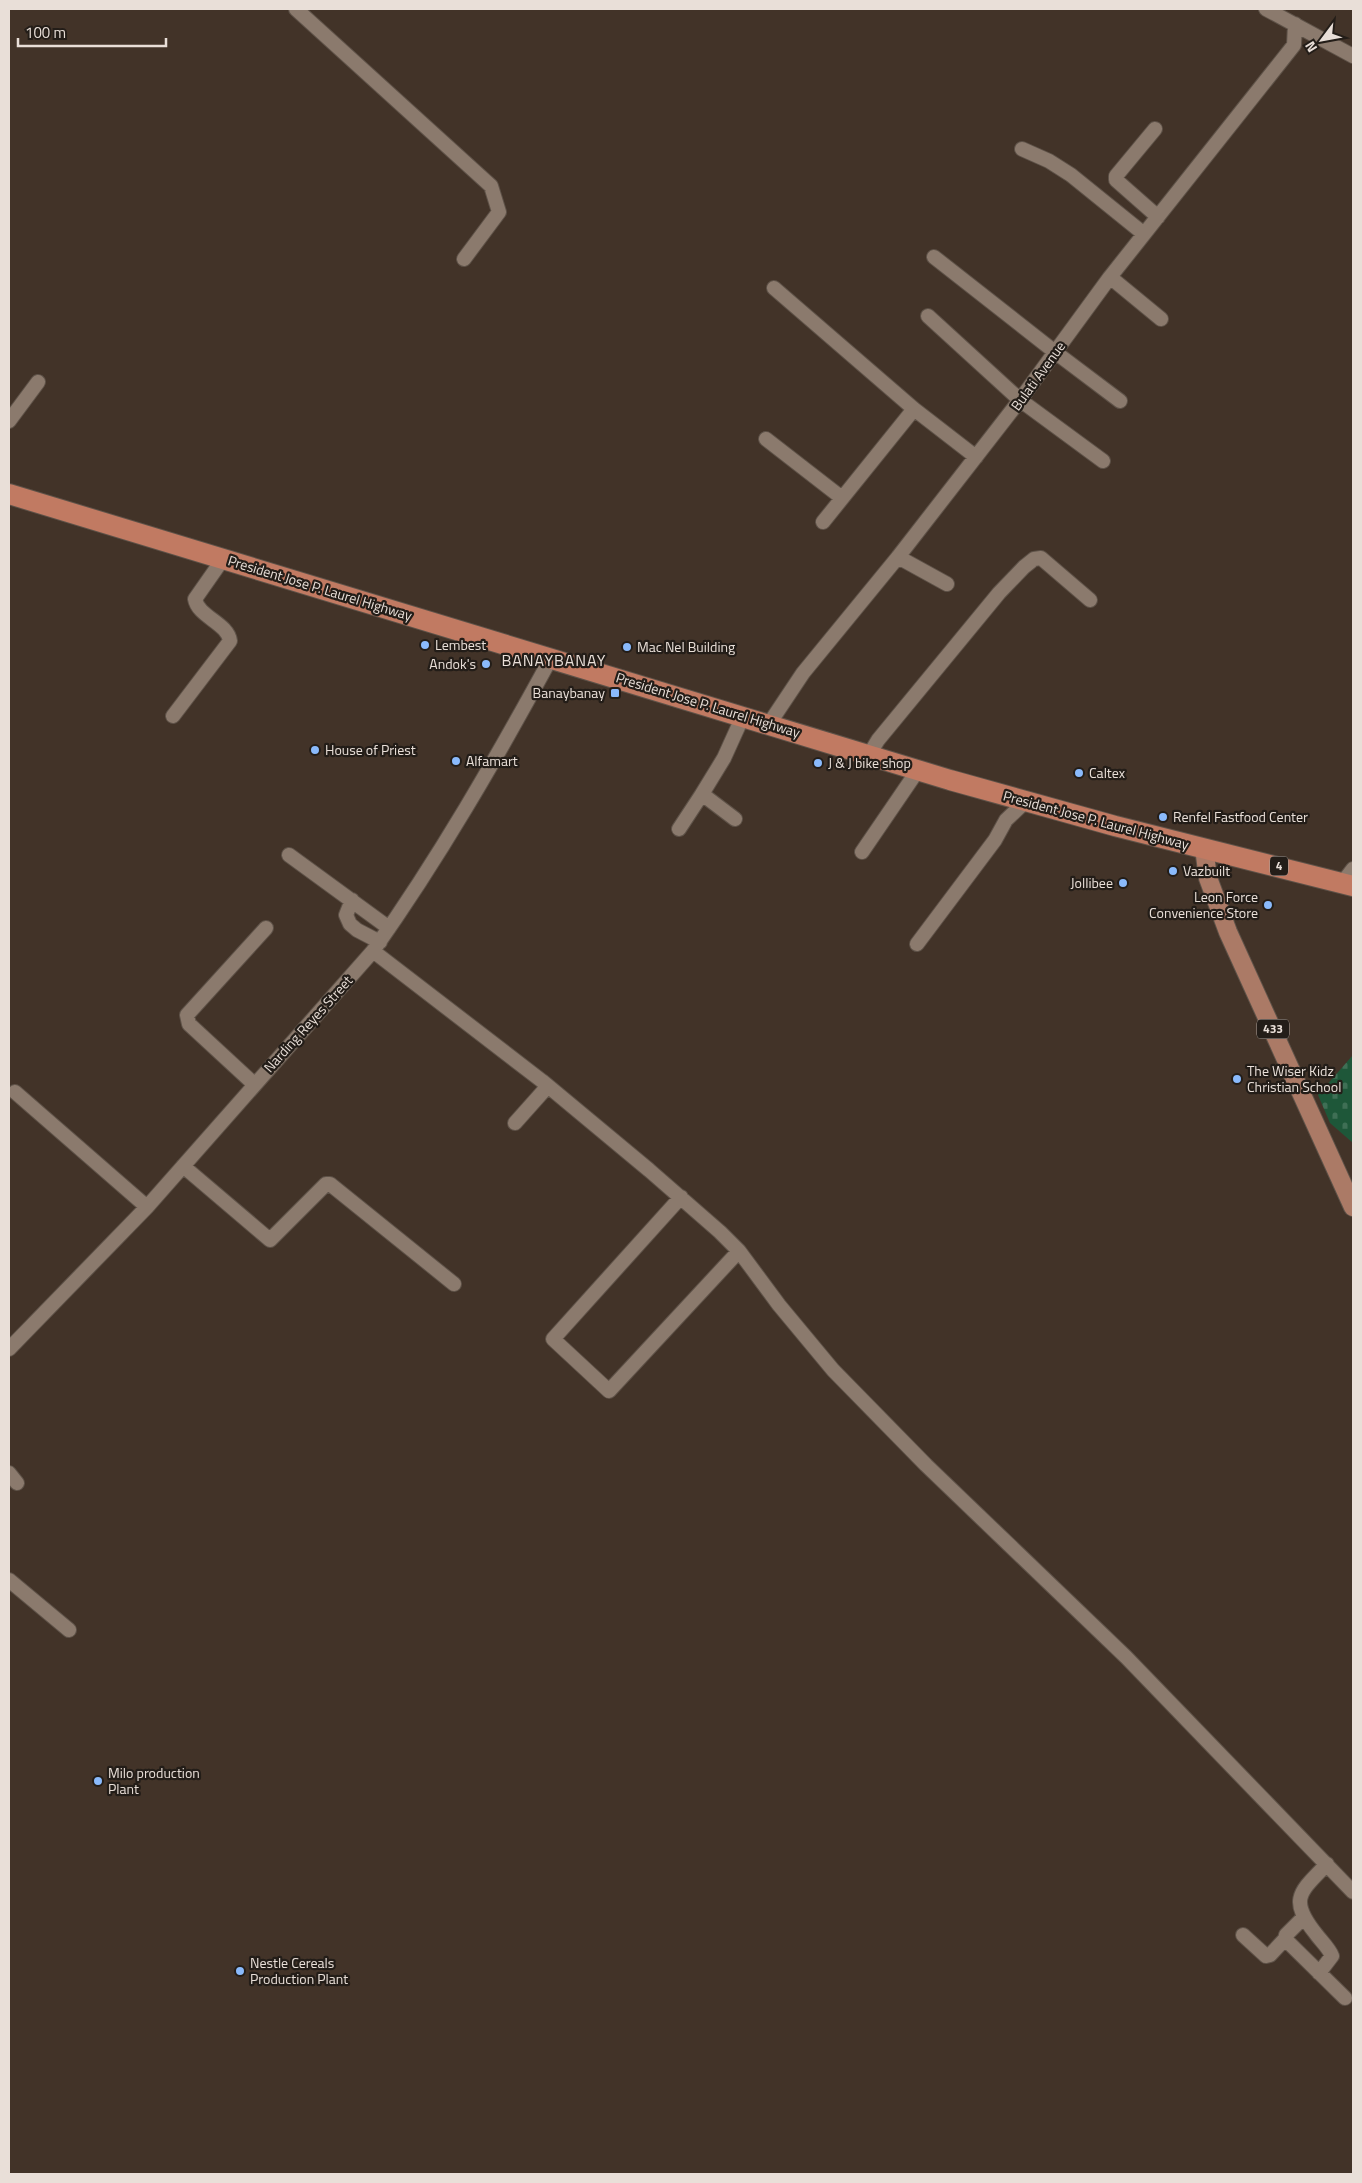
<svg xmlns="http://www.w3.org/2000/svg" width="1362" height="2183" font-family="'Titillium Web',sans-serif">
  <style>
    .cemetery { fill: url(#cemetery-stones) }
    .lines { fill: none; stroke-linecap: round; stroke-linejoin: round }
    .minor-casing { stroke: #5e5248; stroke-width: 16 }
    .major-casing { stroke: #5e5248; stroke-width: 20 }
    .highway-casing { stroke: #5e5248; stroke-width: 22 }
    .minor { stroke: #8b7a6d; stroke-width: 14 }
    .major { stroke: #ab7a66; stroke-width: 18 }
    .highway { stroke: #c17a62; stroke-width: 20 }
    .poi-dot { fill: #8abafc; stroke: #231d18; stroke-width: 2 }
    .labels { text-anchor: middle; stroke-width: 4.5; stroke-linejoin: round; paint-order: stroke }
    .shield { fill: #231d18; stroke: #aea59e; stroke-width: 1 }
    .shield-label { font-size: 12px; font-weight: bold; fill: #e9dfd8 }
    .street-label { font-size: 14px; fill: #e9dfd8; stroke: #231d18 }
    .poi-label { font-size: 14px; fill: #e9dfd8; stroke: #231d18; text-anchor: start }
    .quarter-label { font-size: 16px; letter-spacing: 1px; fill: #e9dfd8; stroke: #231d18 }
  </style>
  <defs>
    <pattern id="cemetery-stones" width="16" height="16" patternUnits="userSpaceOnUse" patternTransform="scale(1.25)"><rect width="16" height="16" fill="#1e5739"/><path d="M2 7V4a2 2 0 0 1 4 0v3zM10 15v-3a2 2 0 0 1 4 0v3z" fill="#3f6f55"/></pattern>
  </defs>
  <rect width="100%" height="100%" fill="#423328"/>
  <!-- cemetery -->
  <path class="cemetery" d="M 1353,1055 L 1353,1143 L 1330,1123 L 1318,1095 Z"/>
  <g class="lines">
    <defs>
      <path id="minor" d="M 296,9 L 491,186 L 499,212 L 464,259
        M 1266,9 L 1353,56
        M 1155,129 L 1116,176 L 1116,180 L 1158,217
        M 1022,149 L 1049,161 L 1071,175 L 1144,234
        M 934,257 L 1055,352 L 1120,401
        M 1110,277 L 1161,319
        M 774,288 L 914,409 L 976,457
        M 928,316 L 1020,400 L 1103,461
        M 9,421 L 38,382
        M 766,439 L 842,498
        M 823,522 L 914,409
        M 898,557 L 947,584
        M 173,716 L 230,641 C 228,623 198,617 195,599 L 223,559
        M 769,724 L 803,673 L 898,557 L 1020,400 L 1110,277 L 1294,45 L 1295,24
        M 869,755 L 878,740 L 999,593 L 1024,567 L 1034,559 L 1041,558 L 1090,600
        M 735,819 L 702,794 L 724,758 L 743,716
        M 679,829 L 702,794
        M 862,852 L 918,770
        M 289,855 L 389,928
        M 1343,882 L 1353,869
        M 352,900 L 346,915 L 350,924 L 357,930 L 380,942
        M 917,944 L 995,840 L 1006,820 L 1025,802
        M 373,951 L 542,1081 L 649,1170 L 720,1232 L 739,1251 L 779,1305 L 833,1370 L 926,1465 L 1126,1657 L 1353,1892
        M 254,1084 L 189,1024 L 187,1015 L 266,928
        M 15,1092 L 147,1207
        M 515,1123 L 548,1086
        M 183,1166 L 270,1240 L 326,1184 L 330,1184 L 454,1284
        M 681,1197 L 553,1339 L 609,1391 L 739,1251
        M 9,1349 L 147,1207 L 373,951 C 439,858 496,759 551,658
        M 9,1473 L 17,1483
        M 9,1580 L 69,1630
        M 1303,1918 L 1286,1935 L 1285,1939 L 1345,1998
        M 1243,1935 L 1266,1956 L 1270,1955 L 1285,1939
        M 1319,1973 L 1332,1956 C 1329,1948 1321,1941 1316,1934 C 1288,1899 1300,1892 1327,1864"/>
      <path id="major" d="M 1204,848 L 1208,878 L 1228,932 L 1353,1207"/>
      <path id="highway" d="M 9,494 L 950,780 L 1115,826 L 1353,886"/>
    </defs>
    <!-- minor casing -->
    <use href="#minor" class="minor-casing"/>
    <!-- major casing -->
    <use href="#major" class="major-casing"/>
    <!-- highway casing -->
    <use href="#highway" class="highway-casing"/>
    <!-- minor -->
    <use href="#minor" class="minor"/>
    <!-- major -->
    <use href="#major" class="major"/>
    <!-- highway -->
    <use href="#highway" class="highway"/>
  </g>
  <!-- markers -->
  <g class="poi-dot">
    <circle cx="425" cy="645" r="5"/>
    <circle cx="627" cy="647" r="5"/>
    <circle cx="486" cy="664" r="5"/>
    <rect x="610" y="688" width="10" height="10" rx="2.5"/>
    <circle cx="315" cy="750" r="5"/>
    <circle cx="456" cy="761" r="5"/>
    <circle cx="818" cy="763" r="5"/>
    <circle cx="1079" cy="773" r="5"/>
    <circle cx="1163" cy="817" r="5"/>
    <circle cx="1173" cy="871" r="5"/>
    <circle cx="1123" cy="883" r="5"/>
    <circle cx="1268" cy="905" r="5"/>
    <circle cx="1237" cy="1079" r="5"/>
    <circle cx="98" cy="1781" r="5"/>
    <circle cx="240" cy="1971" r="5"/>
  </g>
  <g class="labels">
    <!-- shield labels -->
    <g class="shield">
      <rect x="1270" y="856.5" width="18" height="19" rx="4"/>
      <rect x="1257" y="1019.5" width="32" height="19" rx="4"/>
    </g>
    <g class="shield-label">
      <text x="1279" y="870">4</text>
      <text x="1273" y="1033">433</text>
    </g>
    <!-- street labels -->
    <g class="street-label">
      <text transform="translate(1038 376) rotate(-54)" y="5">Bulati Avenue</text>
      <text transform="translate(320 588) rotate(17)" y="5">President Jose P. Laurel Highway</text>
      <text transform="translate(708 705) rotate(17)" y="5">President Jose P. Laurel Highway</text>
      <text transform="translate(1096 820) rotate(15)" y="5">President Jose P. Laurel Highway</text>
      <text transform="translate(308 1024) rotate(-48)" y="5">Narding Reyes Street</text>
    </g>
    <!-- poi labels -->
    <g class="poi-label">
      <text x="435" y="650">Lembest</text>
      <text x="637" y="652">Mac Nel Building</text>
      <text x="476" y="669" text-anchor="end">Andok's</text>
      <text x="605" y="698" text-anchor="end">Banaybanay</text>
      <text x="325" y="755">House of Priest</text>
      <text x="466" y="766">Alfamart</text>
      <text x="828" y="768">J &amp; J bike shop</text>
      <text x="1089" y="778">Caltex</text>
      <text x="1173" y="822">Renfel Fastfood Center</text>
      <text x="1183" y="876">Vazbuilt</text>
      <text x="1113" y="888" text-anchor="end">Jollibee</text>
      <text x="1258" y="902" text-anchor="end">Leon Force<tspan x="1258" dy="16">Convenience Store</tspan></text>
      <text x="1247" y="1076">The Wiser Kidz<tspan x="1247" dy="16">Christian School</tspan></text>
      <text x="108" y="1778">Milo production<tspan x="108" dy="16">Plant</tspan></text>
      <text x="250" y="1968">Nestle Cereals<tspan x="250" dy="16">Production Plant</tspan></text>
    </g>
    <!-- quarter labels -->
    <g class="quarter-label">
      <text x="554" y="666">BANAYBANAY</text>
    </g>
  </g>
  <!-- border -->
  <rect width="1362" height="2183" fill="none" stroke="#e9dfd8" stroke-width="20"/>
  <!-- north arrow -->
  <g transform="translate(1322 40) rotate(238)" stroke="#231d18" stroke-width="4" paint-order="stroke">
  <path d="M0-4L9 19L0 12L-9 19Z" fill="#e9dfd8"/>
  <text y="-8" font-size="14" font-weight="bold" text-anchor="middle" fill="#e9dfd8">N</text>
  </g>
  <!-- scale -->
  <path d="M18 38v8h148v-8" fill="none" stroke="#e9dfd8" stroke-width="2.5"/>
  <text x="25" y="38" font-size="15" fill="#e9dfd8" stroke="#231d18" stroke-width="4" paint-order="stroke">100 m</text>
</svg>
